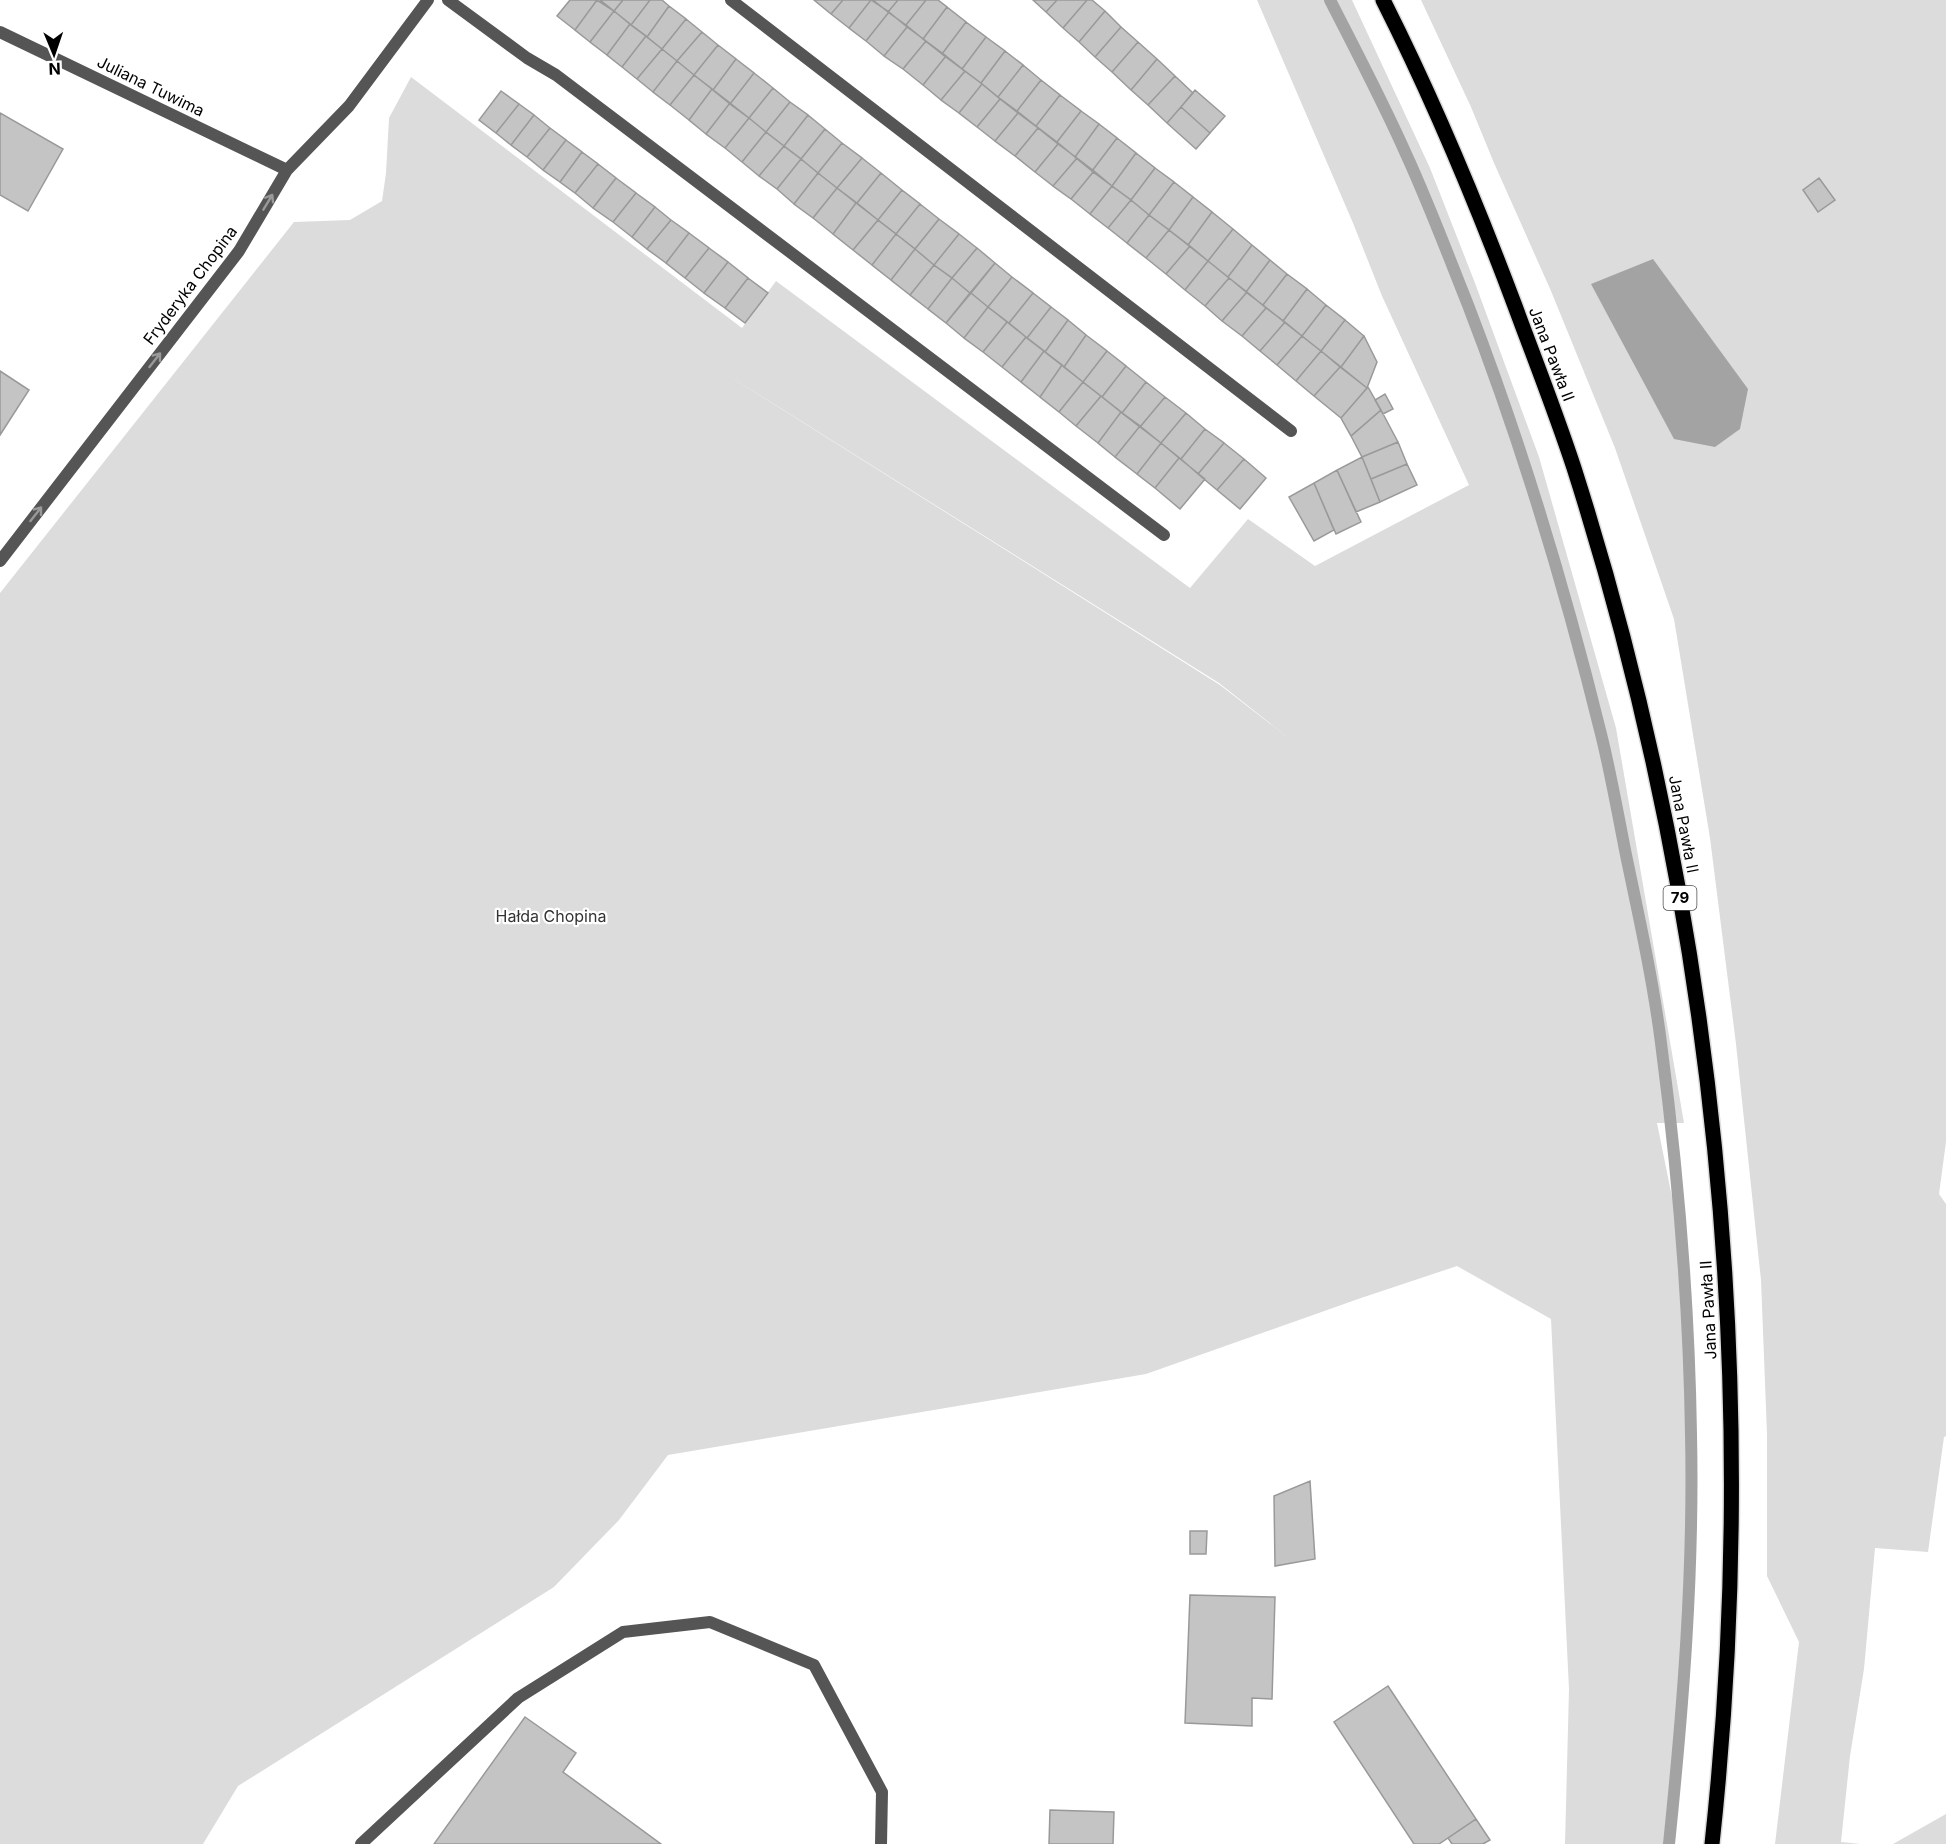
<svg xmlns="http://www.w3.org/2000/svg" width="1946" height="1844" font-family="Inter,sans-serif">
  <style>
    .green { fill: #dcdcdc; fill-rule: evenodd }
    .water { fill: #a3a3a3 }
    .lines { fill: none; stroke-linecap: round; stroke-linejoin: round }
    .stream { stroke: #a3a3a3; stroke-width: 12 }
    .building { fill: #c4c4c4; stroke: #999; stroke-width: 1.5 }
    .primary-casing { stroke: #dbdbdb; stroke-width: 18 }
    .lane { stroke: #555; stroke-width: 12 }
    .street { stroke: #555; stroke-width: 12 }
    .primary { stroke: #000; stroke-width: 15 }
    .oneway { stroke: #999 }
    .labels { text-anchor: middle; stroke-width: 4.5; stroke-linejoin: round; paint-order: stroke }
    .shield { fill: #fff; stroke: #4c4c4c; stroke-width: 1.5 }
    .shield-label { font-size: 15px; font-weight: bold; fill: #000 }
    .street-label { font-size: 16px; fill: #000; stroke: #fff }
    .park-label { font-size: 16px; fill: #333; stroke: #fff }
  </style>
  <rect width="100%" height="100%" fill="#fff"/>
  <!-- green -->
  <path class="green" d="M 1257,0 L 1352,0 L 1430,168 L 1475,283 L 1539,457 L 1616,728 L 1684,1123 L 1657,1123 L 1691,1291 L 1696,1434 L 1687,1710 L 1668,1844 L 1565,1844 L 1569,1689 L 1551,1319 L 1457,1266 L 1361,1298 L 1146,1374 L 668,1455 L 619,1520 L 554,1587 L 238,1786 L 203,1844 L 0,1844 L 0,593 L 294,222 L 350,220 L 382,201 L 386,173 L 389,118 L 411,77 L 742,328 L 776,281 L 1190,588 L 1248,519 L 1315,566 L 1469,485 L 1382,296 L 1353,223 ZM 718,369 L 1219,683 L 1299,746 L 1220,685 Z
    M 1421,0 L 1946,0 L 1946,1142 L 1939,1194 L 1946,1204 L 1946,1436 L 1944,1437 L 1928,1552 L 1875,1548 L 1864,1669 L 1850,1756 L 1841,1842 L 1861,1844 L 1775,1844 L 1799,1642 L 1767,1576 L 1767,1434 L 1761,1280 L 1736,1044 L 1710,838 L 1674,619 L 1615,448 L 1551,291 L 1494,163 L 1471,107 Z
    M 1946,1814 L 1946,1844 L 1893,1844 Z"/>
  <!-- water -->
  <path class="water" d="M 1653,259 L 1748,389 L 1740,429 L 1715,447 L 1674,439 L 1591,284 Z"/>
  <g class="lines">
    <!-- stream -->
    <path class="stream" d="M 1330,0 C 1356,51 1383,102 1406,154 C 1429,204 1448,255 1468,305 C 1522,445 1565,588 1601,734 C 1611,774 1618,815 1626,855 C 1639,917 1653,980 1661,1043 C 1678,1172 1689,1304 1691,1434 C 1694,1571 1683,1708 1669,1844"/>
  </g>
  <!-- building -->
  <path class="building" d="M 570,0 L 597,0 L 575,30 L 557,16 Z
    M 597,0 L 614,11 L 590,42 L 575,30 Z
    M 600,0 L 623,0 L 614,11 Z
    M 623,0 L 650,0 L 631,25 L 614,11 Z
    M 650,0 L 662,0 L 669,6 L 647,37 L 631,25 Z
    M 814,0 L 843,0 L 831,14 Z
    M 843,0 L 871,0 L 849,28 L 831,14 Z
    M 871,0 L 889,12 L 866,41 L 849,28 Z
    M 873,0 L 898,0 L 888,12 Z
    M 898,0 L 926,0 L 906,25 L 888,12 Z
    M 926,0 L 938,0 L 947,7 L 923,39 L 906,25 Z
    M 1033,0 L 1057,0 L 1046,12 Z
    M 1057,0 L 1087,0 L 1063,28 L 1046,12 Z
    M 1087,0 L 1092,0 L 1105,11 L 1079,42 L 1063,28 Z
    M 669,6 L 686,19 L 662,49 L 647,37 Z
    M 947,7 L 966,22 L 942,54 L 923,39 Z
    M 614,11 L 630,24 L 607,55 L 590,42 Z
    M 1105,11 L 1121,27 L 1095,57 L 1079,42 Z
    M 889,12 L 907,27 L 884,56 L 866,41 Z
    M 686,19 L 702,32 L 677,61 L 662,49 Z
    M 966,22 L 986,37 L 962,69 L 942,54 Z
    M 630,24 L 646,36 L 622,67 L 607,55 Z
    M 907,27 L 926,41 L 903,69 L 884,56 Z
    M 1121,27 L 1138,42 L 1112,72 L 1095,57 Z
    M 702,32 L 718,45 L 694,75 L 677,61 Z
    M 646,36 L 662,49 L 637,79 L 622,67 Z
    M 986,37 L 1005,51 L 981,83 L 962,69 Z
    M 926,41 L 946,56 L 923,85 L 903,69 Z
    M 1138,42 L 1157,59 L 1131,90 L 1112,72 Z
    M 718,45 L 736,59 L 713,90 L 694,75 Z
    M 662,49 L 677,61 L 653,92 L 637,79 Z
    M 1005,51 L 1023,65 L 998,97 L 981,83 Z
    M 946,56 L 965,71 L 941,100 L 923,85 Z
    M 736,59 L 754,73 L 730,104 L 713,90 Z
    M 1157,59 L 1175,76 L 1148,105 L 1131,90 Z
    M 677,61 L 694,75 L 670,105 L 653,92 Z
    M 1023,65 L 1041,80 L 1017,111 L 998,97 Z
    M 965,71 L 982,84 L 959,113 L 941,100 Z
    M 754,73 L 773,88 L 749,118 L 730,104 Z
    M 694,75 L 712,89 L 689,120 L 670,105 Z
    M 1175,76 L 1193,93 L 1167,123 L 1148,105 Z
    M 1041,80 L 1060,95 L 1036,126 L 1017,111 Z
    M 982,84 L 1000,99 L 977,127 L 959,113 Z
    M 773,88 L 790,102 L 766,132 L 749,118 Z
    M 712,89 L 730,103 L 706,134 L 689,120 Z
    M 1195,90 L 1225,116 L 1210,133 L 1181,107 Z
    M 501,91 L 519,104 L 496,133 L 479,120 Z
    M 1060,95 L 1081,111 L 1057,142 L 1036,126 Z
    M 1000,99 L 1018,113 L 995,141 L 977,127 Z
    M 790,102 L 808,115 L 784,146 L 766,132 Z
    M 730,103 L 749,118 L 725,148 L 706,134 Z
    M 519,104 L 534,115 L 511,145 L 496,133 Z
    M 1181,107 L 1210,133 L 1196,149 L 1167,123 Z
    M 1081,111 L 1099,124 L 1075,157 L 1057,142 Z
    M 0,113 L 63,149 L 28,211 L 0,195 Z
    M 1018,113 L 1038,128 L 1015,156 L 995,141 Z
    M 534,115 L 550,128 L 527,157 L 511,145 Z
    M 808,115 L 825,129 L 801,159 L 784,146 Z
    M 749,118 L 766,132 L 742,162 L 725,148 Z
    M 1099,124 L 1117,138 L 1092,171 L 1075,157 Z
    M 550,128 L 566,140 L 543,170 L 527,157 Z
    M 1038,128 L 1058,144 L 1035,172 L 1015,156 Z
    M 825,129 L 842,143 L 818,173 L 801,159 Z
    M 766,132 L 784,146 L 759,176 L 742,162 Z
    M 1117,138 L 1136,153 L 1112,186 L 1092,171 Z
    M 566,140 L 582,152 L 560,182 L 543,170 Z
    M 842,143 L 862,158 L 837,188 L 818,173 Z
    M 1058,144 L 1077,158 L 1053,186 L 1035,172 Z
    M 784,146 L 801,159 L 777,189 L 759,176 Z
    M 582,152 L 598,164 L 575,193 L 560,182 Z
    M 1136,153 L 1155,168 L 1131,200 L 1112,186 Z
    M 862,158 L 881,173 L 857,203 L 837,188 Z
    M 1077,158 L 1094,171 L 1071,199 L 1053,186 Z
    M 801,159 L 818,173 L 794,204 L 777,189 Z
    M 598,164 L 616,178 L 593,208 L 575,193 Z
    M 1155,168 L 1174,182 L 1149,215 L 1131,200 Z
    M 1094,171 L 1112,186 L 1090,214 L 1071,199 Z
    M 818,173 L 837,188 L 813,218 L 794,204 Z
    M 881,173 L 902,190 L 878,220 L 857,203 Z
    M 616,178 L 636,193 L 613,222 L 593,208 Z
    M 1819,178 L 1835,200 L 1818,212 L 1803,190 Z
    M 1174,182 L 1193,197 L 1169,230 L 1149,215 Z
    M 1112,186 L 1131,200 L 1108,228 L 1090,214 Z
    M 837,188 L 856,203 L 833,234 L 813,218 Z
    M 902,190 L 920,204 L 896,234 L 878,220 Z
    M 636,193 L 655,207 L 632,237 L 613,222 Z
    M 1193,197 L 1212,212 L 1188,245 L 1169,230 Z
    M 1131,200 L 1149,215 L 1127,243 L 1108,228 Z
    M 856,203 L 878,220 L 853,250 L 833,234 Z
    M 920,204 L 939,219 L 915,249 L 896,234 Z
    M 655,207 L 671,220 L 647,249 L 632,237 Z
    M 1212,212 L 1233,229 L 1208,261 L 1188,245 Z
    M 1149,215 L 1169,230 L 1146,258 L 1127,243 Z
    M 939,219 L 959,234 L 934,265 L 915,249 Z
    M 671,220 L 689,233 L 666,263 L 647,249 Z
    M 878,220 L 896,234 L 872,265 L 853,250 Z
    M 1233,229 L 1252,245 L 1228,277 L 1208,261 Z
    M 1169,230 L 1190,246 L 1166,274 L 1146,258 Z
    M 689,233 L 709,248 L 685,278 L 666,263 Z
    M 896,234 L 915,249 L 891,280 L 872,265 Z
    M 959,234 L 977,248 L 952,278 L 934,265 Z
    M 1252,245 L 1270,260 L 1246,292 L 1228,277 Z
    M 1190,246 L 1208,261 L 1185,290 L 1166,274 Z
    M 709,248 L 728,262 L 704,293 L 685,278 Z
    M 977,248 L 995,263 L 970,293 L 952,278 Z
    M 915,249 L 934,265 L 910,295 L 891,280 Z
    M 1270,260 L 1287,274 L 1263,305 L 1246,292 Z
    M 1208,261 L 1229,278 L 1205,306 L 1185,290 Z
    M 728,262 L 748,278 L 725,308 L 704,293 Z
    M 995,263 L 1012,277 L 988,307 L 971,293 Z
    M 934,265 L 952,278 L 928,309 L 910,295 Z
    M 1287,274 L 1307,289 L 1283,321 L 1263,305 Z
    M 1012,277 L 1033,293 L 1009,323 L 988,307 Z
    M 748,278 L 768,293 L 745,323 L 725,308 Z
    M 952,278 L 970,293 L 946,323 L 928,309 Z
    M 1229,278 L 1247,292 L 1222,321 L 1205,306 Z
    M 1307,289 L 1326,305 L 1302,336 L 1283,321 Z
    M 1247,292 L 1266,308 L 1242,336 L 1222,321 Z
    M 971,293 L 988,307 L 964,338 L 946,323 Z
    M 1033,293 L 1051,307 L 1027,338 L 1009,323 Z
    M 1326,305 L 1345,320 L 1321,351 L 1302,336 Z
    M 988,307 L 1007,322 L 983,352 L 964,338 Z
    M 1051,307 L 1068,320 L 1045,352 L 1027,338 Z
    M 1266,308 L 1285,322 L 1260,351 L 1242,336 Z
    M 1068,320 L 1086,335 L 1064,367 L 1045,352 Z
    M 1345,320 L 1364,336 L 1341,367 L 1321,351 Z
    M 1007,322 L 1026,337 L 1002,367 L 983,352 Z
    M 1285,322 L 1302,336 L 1277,365 L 1260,351 Z
    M 1086,335 L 1107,351 L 1083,382 L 1064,367 Z
    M 1302,336 L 1321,351 L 1296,381 L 1277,365 Z
    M 1364,336 L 1377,362 L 1367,388 L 1341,367 Z
    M 1026,337 L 1044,351 L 1021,382 L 1002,367 Z
    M 1044,351 L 1062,365 L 1040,397 L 1021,382 Z
    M 1107,351 L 1126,366 L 1102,397 L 1083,382 Z
    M 1321,351 L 1340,367 L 1314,396 L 1296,381 Z
    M 1062,365 L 1083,382 L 1059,412 L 1040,397 Z
    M 1126,366 L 1146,382 L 1122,413 L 1102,397 Z
    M 1340,367 L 1367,388 L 1341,418 L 1314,396 Z
    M 0,371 L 29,390 L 0,435 Z
    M 1083,382 L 1101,396 L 1076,426 L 1059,412 Z
    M 1146,382 L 1165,397 L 1140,427 L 1122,413 Z
    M 1368,387 L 1381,410 L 1351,436 L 1341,418 Z
    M 1385,394 L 1393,409 L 1383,414 L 1375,400 Z
    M 1101,396 L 1121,412 L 1098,443 L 1076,426 Z
    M 1165,397 L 1186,413 L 1161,443 L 1140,427 Z
    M 1381,410 L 1398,442 L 1362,457 L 1351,436 Z
    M 1121,412 L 1140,426 L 1115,457 L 1098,443 Z
    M 1186,413 L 1205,429 L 1181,459 L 1161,443 Z
    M 1140,426 L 1161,443 L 1137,474 L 1115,457 Z
    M 1205,429 L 1224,443 L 1198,474 L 1181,459 Z
    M 1398,442 L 1407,464 L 1371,479 L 1362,457 Z
    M 1161,443 L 1179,458 L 1155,488 L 1137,474 Z
    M 1224,443 L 1244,459 L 1217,490 L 1198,474 Z
    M 1362,457 L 1380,502 L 1356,512 L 1337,470 Z
    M 1179,458 L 1205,479 L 1180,509 L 1155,488 Z
    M 1244,459 L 1266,478 L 1240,509 L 1217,490 Z
    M 1407,464 L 1417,485 L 1380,502 L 1371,479 Z
    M 1337,470 L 1361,522 L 1336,534 L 1314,483 Z
    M 1314,483 L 1334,530 L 1314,541 L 1289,497 Z
    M 1310,1481 L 1315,1559 L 1275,1566 L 1274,1496 Z
    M 1190,1531 L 1207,1531 L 1206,1554 L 1190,1554 Z
    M 1190,1595 L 1275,1597 L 1272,1699 L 1252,1698 L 1252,1726 L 1185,1723 Z
    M 1388,1686 L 1476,1819 L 1439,1844 L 1414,1844 L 1334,1722 Z
    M 525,1717 L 576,1753 L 563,1772 L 661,1844 L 434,1844 Z
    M 1050,1810 L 1114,1812 L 1113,1844 L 1049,1844 Z
    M 1476,1819 L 1490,1840 L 1483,1844 L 1452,1844 L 1448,1838 Z"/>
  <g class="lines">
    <defs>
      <path id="primary" d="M 1383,0 C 1433,99 1476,202 1515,306 C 1535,360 1556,413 1574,468 C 1715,910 1762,1382 1712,1844"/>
    </defs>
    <!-- primary casing -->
    <use href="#primary" class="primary-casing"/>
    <!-- lane -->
    <path class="lane" d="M 448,0 L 527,58 L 556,75 L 1164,535
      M 731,0 L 1291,431
      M 361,1844 L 518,1698 L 623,1632 L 710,1622 L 814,1665 L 882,1792 L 881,1844"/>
    <!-- street -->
    <path class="street" d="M 0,32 L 287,170
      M 0,561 L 239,251 L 287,170 L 349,106 L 428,0"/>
    <!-- primary -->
    <use href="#primary" class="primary"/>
  </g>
  <!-- one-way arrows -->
  <defs><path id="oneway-shaft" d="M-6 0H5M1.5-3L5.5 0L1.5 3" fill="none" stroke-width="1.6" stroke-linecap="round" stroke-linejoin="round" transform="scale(1.5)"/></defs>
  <g class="oneway">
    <use href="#oneway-shaft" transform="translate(268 202) rotate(-59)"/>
    <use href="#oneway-shaft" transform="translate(155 360) rotate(-52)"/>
    <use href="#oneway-shaft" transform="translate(36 514) rotate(-52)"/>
  </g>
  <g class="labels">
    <!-- shield labels -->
    <rect class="shield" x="1663.5" y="886" width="33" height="24" rx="4.5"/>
    <g class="shield-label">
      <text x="1680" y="903">79</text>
    </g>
    <!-- street labels -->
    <g class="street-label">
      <text transform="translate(151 86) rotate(26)" y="6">Juliana Tuwima</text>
      <text transform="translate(190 285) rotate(-53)" y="6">Fryderyka Chopina</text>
      <text transform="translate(1552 354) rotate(69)" y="6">Jana Pawła II</text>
      <text transform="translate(1684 824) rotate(79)" y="6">Jana Pawła II</text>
      <text transform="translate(1708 1310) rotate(-93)" y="6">Jana Pawła II</text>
    </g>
    <!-- park labels -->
    <g class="park-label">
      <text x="551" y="922">Hałda Chopina</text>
    </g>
  </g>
  <!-- north arrow -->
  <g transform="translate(54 54) rotate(178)" stroke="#ffffff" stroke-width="4.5" paint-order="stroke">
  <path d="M0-4.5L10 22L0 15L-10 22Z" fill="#000000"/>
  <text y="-9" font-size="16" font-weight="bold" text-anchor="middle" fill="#000000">N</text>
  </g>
</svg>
